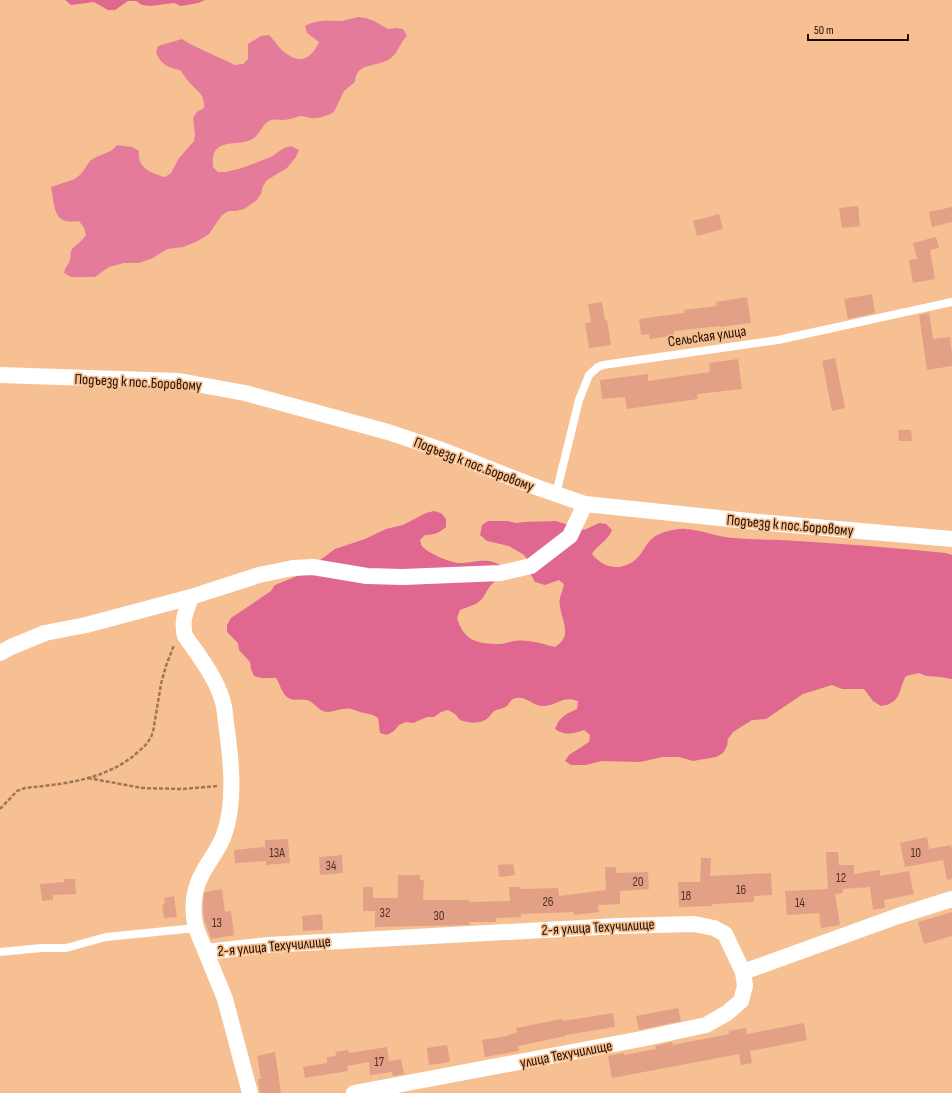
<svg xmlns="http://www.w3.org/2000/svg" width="952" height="1093" font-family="'Sofia Sans Condensed',sans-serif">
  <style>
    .green { fill: #e47b9b }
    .forest { fill: #e0678f }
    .building { fill: #e2a087 }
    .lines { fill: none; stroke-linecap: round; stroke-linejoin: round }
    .path { stroke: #9d7656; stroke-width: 2.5; stroke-dasharray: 4 2; stroke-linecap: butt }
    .lane { stroke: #fff; stroke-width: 8 }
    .street { stroke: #fff; stroke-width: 16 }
    .labels { text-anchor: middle; stroke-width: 3.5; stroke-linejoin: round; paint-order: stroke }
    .number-label { font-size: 13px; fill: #503222 }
    .street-label { font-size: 15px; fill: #200d00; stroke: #f6c092 }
  </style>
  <rect width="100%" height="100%" fill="#f6c092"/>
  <!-- green -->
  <path class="green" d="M 358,17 L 366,18 L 374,21 L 388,29 L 396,28 L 403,29 L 407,36 C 400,42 399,52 391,58 C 378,68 356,61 355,82 L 344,91 L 334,112 C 326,116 319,119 310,118 C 307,117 304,116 301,116 C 295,117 289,120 283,120 C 279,120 274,119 271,120 C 263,122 261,133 254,138 C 238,149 210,134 213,167 L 218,172 L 226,172 L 242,168 L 271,157 L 284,148 L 291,146 L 299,150 L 296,157 L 287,168 L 267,180 L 263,186 L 261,194 L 256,201 L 244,209 L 236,211 L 229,211 L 222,215 L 209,234 L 198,241 L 183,247 L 167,249 L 153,258 L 139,263 L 124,263 L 109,267 L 95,277 L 71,277 L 64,273 C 66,264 69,265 70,259 C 71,255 70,253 72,249 C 77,244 82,241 86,235 L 84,228 L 79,221 C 53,226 55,207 51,187 L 75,179 L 81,174 L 90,161 L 96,157 L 111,151 L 117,145 L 132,147 L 139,151 C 137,168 151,173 165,177 L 171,173 L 179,158 L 194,141 L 195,134 L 193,118 L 197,112 L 204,108 C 205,94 198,92 190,83 C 186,79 183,74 180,70 C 168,68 161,64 156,53 L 158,46 L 182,39 L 190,44 L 235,65 L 243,64 L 248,59 L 248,44 L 261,36 L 269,35 C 275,41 280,50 287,54 C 302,65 312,57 319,42 L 307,33 L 305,26 C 317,19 329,21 342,21 C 347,20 353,18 358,17 Z"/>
  <!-- forest -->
  <path class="forest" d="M 65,0 L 205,0 L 198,3 L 181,6 L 174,3 L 150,6 L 142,5 L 136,1 L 128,1 L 115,10 L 108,10 L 94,2 L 71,5 Z
    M 434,511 L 441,513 L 446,519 L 446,527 C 439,533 434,535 425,535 L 420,540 C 421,543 421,546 424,548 C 430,554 453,564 462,563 C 479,562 486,557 502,566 L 501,575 L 490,586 L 482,599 L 476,604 L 460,610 L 457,618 C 464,641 477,644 500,644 C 505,644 510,641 515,641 C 528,639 543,644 555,647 C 573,636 562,622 560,606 C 558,598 563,592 564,584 L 559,580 L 545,585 L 535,582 L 530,573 L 530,563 L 524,555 L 509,546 L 487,541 L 480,535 L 482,525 L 488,521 L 508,521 L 516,523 L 523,522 L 556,521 L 584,530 L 599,523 L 606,524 L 612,530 C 608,541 598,544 592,554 C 604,570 625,572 639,556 C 644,550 647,542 654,537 C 662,532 676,528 686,529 C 702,530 717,537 733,538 C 755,540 776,539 797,541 C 847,544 896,548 946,553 L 952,555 L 952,679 L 940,677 L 926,676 L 919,673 L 906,676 C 898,690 902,703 881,706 L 873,701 L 864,689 L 842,689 L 832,685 L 803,694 L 766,719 L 752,720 L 733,732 L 728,739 L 727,746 L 723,753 L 716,757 L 693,761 L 679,757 L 663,757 L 640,762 L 602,761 L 586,765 L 571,765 L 565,761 L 569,755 L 589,742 L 590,735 L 584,730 C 573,734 565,736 555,729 C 559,717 566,714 577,709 L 578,701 C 562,695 557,706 542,706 C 532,706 525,694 513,699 C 510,701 509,704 507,706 C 503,709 496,709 493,712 C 491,714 490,716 489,717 C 481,725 469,723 460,720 L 455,714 L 448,710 L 441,712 L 434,717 L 427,717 L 413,723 L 406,722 L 399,725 L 394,731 L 387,735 L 380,733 L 378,718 C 372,714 370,714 364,713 C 356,711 351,707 343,709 C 338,709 333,712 328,712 C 318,712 315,702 307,700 C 300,698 293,702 287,697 C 281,692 280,684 276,678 L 262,678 L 254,676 L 251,669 L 250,662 L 239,650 L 238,643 L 227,632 L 227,625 L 231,618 L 271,591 L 275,585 L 300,575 L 335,549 L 365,539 L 386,529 L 403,525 L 426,513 Z"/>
  <!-- building -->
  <path class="building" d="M 858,206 L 860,226 L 842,228 L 839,208 Z
    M 952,207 L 952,222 L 932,227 L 929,212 Z
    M 719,214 L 723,229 L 697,236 L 693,221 Z
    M 936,237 L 939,248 L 930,250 L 935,279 L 913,283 L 909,260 L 917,259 L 913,243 Z
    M 872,294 L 875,313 L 848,319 L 844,299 Z
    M 747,297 L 751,323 L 720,327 L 720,326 L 674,331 L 674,335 L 650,339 L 649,334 L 641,335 L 639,319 L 684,313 L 684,310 L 717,306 L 716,302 Z
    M 602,302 L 605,320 L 607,320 L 611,345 L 589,348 L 585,323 L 591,322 L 588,304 Z
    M 929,313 L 933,339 L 950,337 L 952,353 L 952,366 L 927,370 L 919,315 Z
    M 835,358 L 845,408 L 832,411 L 822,361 Z
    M 738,359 L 742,389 L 697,394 L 698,399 L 627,409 L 625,397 L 602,399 L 600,380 L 648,374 L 648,381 L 710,372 L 709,363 Z
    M 898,430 L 911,430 L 912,441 L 899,441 Z
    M 927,837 L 929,849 L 951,845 L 952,852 L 952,879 L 947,880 L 943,860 L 905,867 L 900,843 Z
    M 288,839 L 290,863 L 266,865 L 266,861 L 235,863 L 234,850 L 265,847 L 265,840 Z
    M 826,852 L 838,852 L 839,865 L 854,865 L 854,874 L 880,870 L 880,876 L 909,871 L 914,894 L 884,900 L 885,908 L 873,910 L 870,887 L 843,889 L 843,893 L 835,894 L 840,925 L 821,928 L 819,913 L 787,915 L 785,891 L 828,889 Z
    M 342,855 L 343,873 L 320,875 L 319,857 Z
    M 701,858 L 711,858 L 710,876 L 771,873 L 772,895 L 754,896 L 754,902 L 713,904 L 712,906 L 679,907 L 678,882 L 700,882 Z
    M 513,864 L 515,875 L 499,877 L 498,865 Z
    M 605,867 L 616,867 L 616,873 L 648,872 L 649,889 L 620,891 L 620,904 L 598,905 L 599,912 L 574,915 L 574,912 L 521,914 L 521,917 L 496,918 L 496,922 L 469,922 L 470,925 L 375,927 L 375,911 L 363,911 L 363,887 L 373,887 L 373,898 L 398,898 L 398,875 L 420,875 L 420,880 L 424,880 L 423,900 L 469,900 L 469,902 L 510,901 L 509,887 L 520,887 L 520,889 L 558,888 L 559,896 L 606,890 Z
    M 64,879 L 75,879 L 76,894 L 53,895 L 53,900 L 42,901 L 40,884 L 64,882 Z
    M 222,889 L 225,912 L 231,911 L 234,935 L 211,939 L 204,919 L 203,906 L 204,894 L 205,892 Z
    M 174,896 L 177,917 L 164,918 L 162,905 L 165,904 L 164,898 Z
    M 952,912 L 952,936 L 924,944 L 918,922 Z
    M 322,914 L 323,930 L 303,931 L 302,916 Z
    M 678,1008 L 681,1021 L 639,1030 L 636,1016 Z
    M 613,1013 L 615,1027 L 565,1035 L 566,1036 L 518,1046 L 519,1051 L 485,1057 L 482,1040 L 507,1036 L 517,1032 L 516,1028 L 562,1019 L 563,1021 Z
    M 804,1023 L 807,1040 L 750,1051 L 752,1063 L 741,1065 L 739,1054 L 612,1078 L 608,1056 L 624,1053 L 624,1055 L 656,1049 L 655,1046 L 672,1042 L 673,1045 L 729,1034 L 729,1031 L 746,1028 L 747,1034 Z
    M 447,1045 L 450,1062 L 429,1065 L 427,1048 Z
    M 387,1047 L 389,1061 L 401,1059 L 404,1074 L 393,1076 L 392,1072 L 370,1075 L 369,1062 L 347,1066 L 348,1071 L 305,1078 L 303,1067 L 327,1063 L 327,1057 L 336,1056 L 335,1052 L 348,1050 L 349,1053 Z
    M 275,1052 L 281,1093 L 260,1093 L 258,1079 L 261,1079 L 257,1056 Z"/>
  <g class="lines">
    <!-- path -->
    <path class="path" d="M 88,778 L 142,788 L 182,789 L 218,786
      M 0,809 L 17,791 L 25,788 C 64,784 107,780 138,752 C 145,746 150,741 153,732 L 161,684 L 166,666 L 174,645"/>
    <!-- lane -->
    <path class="lane" d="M 556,494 L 579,400 L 589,375 L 598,367 L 603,365 L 778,340 L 952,302
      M 0,952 L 42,948 L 66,948 L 106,937 L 196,928"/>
    <!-- street -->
    <path class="street" d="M 0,375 L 179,381 L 245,393 L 388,432 L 439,449 L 536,487 L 585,504 L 758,522 L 952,539
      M 191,597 C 186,611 181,621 185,636 C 199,656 215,676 222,699 C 225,707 225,715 226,723 C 231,758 236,801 224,835 C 219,849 210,859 203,872 C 193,890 191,908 196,928 L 225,999 L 250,1093
      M 0,653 L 11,647 L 45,633 L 86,625 L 191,597 L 259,575 L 293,568 L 313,567 L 367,576 L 403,577 L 501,573 L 531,566 L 570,536 L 585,504
      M 206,952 L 268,945 L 618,926 L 694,924 L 714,928 L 725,934 L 743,972 L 745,986 L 741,1001 L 727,1013 L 706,1025 L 641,1039 L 354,1093
      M 743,972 L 898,916 L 952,899"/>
  </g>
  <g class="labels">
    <!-- number labels -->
    <g class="number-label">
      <text x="277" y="857">13А</text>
      <text x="916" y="857">10</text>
      <text x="331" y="870">34</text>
      <text x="841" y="882">12</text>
      <text x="638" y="886">20</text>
      <text x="741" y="894">16</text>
      <text x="686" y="900">18</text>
      <text x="548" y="906">26</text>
      <text x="800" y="907">14</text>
      <text x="385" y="917">32</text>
      <text x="439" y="920">30</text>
      <text x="217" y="927">13</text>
      <text x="379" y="1066">17</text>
    </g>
    <!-- street labels -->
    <g class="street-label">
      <text transform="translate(707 336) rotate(-8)" y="5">Сельская улица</text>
      <text transform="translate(138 382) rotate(3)" y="5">Подъезд к пос.Боровому</text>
      <text transform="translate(474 464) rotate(21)" y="5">Подъезд к пос.Боровому</text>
      <text transform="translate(790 525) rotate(5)" y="5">Подъезд к пос.Боровому</text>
      <text transform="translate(598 927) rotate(-3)" y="5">2-я улица Техучилище</text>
      <text transform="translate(274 946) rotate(-5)" y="5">2-я улица Техучилище</text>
      <text transform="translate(566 1054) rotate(-11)" y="5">улица Техучилище</text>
    </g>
  </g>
  <!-- scale -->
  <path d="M808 34v6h100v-6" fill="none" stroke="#200d00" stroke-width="2"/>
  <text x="814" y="34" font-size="12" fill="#200d00" stroke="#f6c092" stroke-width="3" paint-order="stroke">50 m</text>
</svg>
